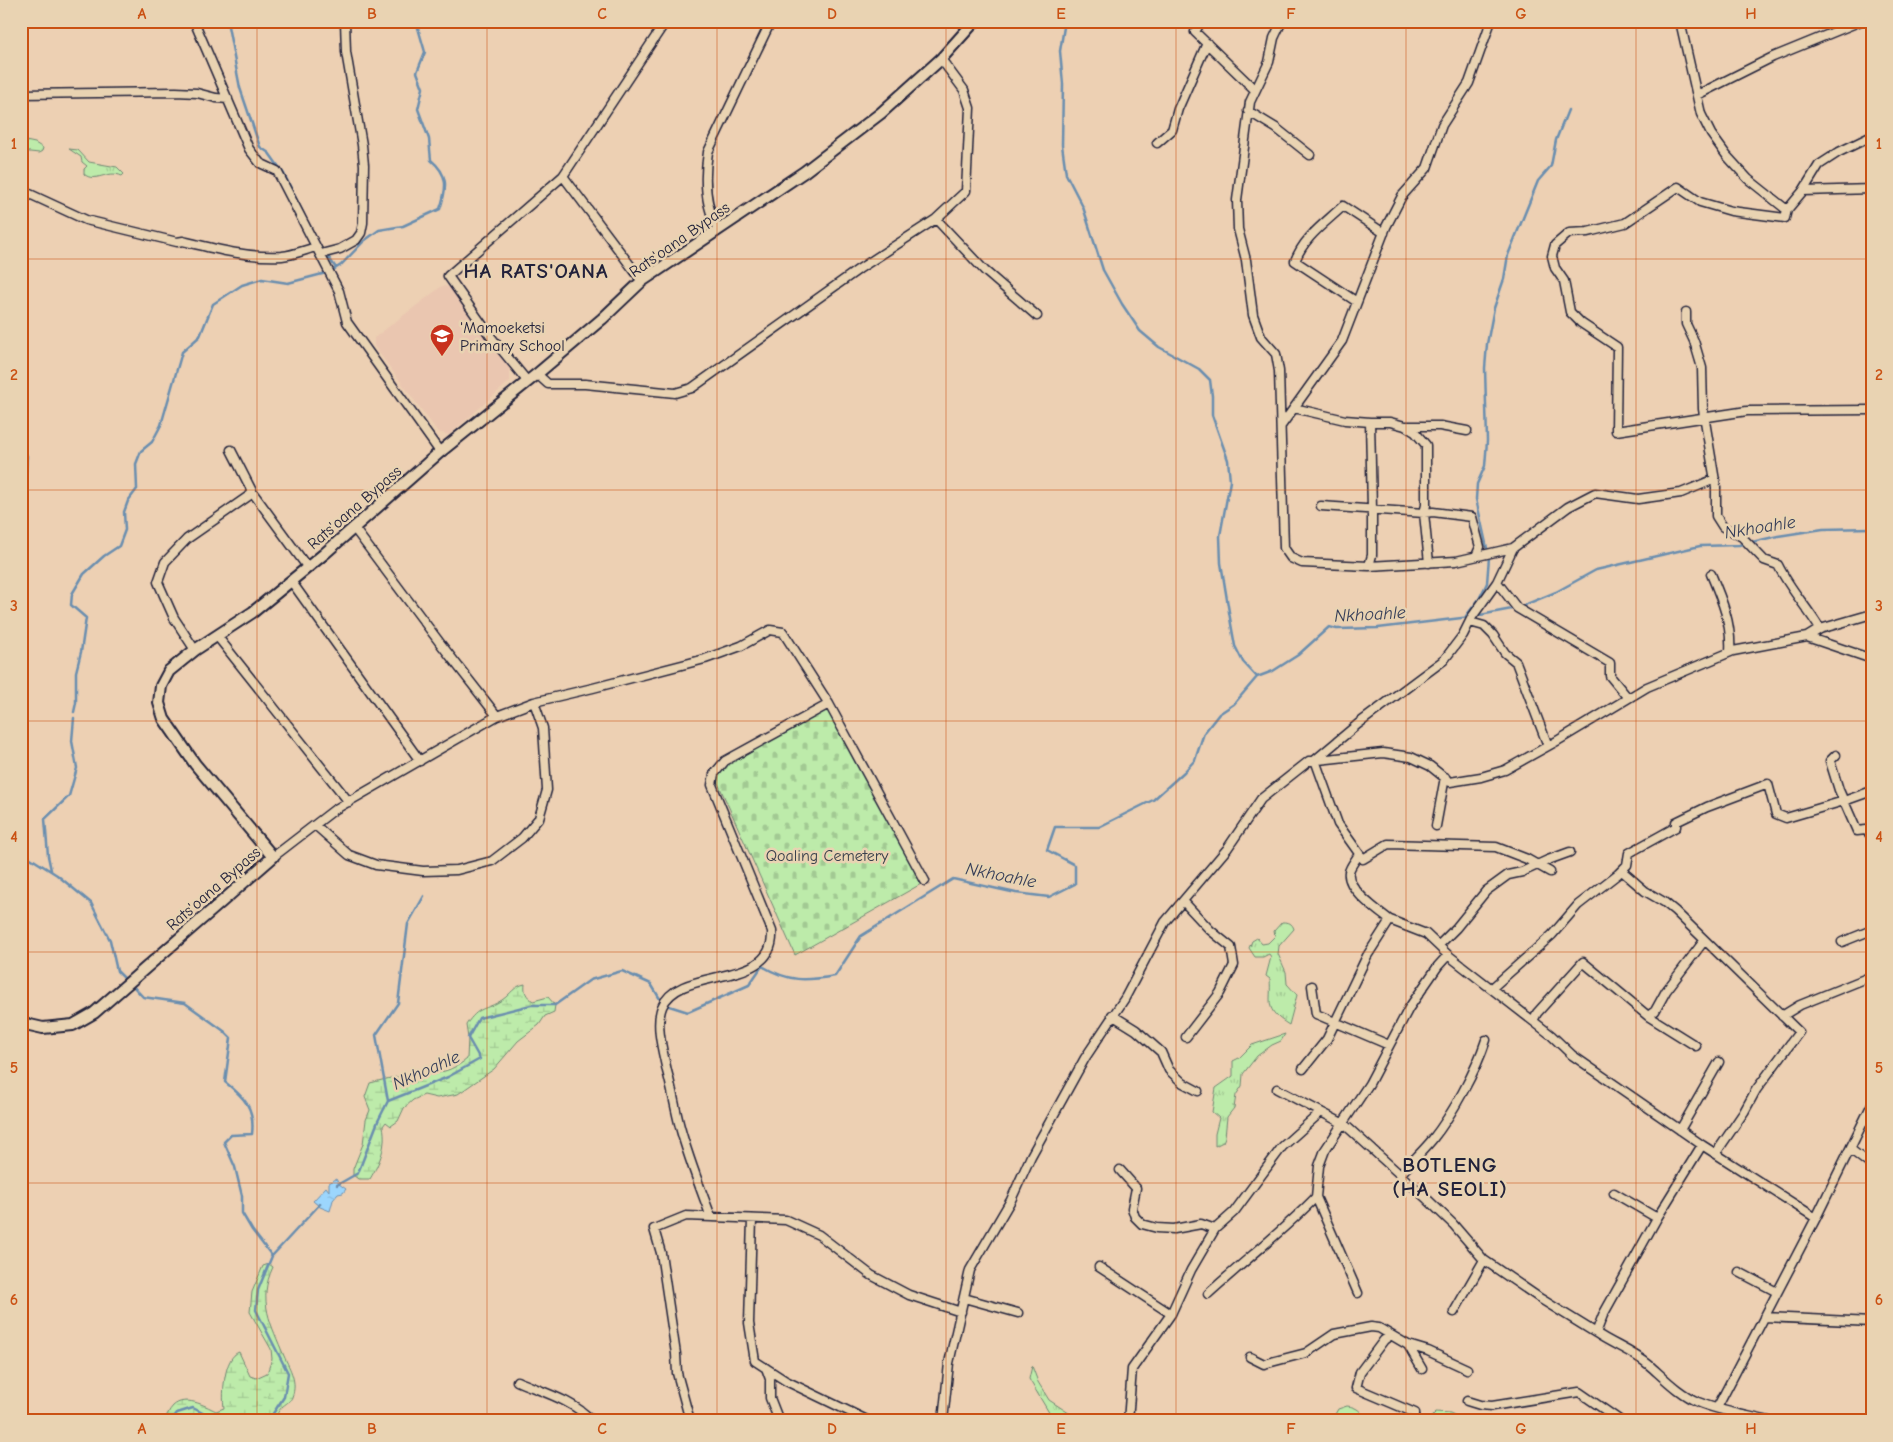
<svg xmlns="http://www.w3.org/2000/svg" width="1893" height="1442" font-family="'Comic Neue',sans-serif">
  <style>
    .built { fill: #eac6b0 }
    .grass { fill: url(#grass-tufts); stroke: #708672 }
    .forest { fill: url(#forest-crowns); stroke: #708672 }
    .wetland { fill: url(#wetland-marsh); stroke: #708672 }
    .cemetery { fill: url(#cemetery-stones); stroke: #708672 }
    .water { fill: url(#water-ripples); stroke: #6b8eaf }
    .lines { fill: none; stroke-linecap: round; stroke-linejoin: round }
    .stream { stroke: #6b8eaf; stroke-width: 2.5 }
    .minor-casing { stroke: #22223b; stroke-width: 11 }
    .tertiary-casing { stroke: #22223b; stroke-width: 14 }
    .minor { stroke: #e9d3b2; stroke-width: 8 }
    .tertiary { stroke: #e9d3b2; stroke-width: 10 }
    .grid { fill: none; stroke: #ca5113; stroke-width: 1; stroke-opacity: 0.55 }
    .labels { text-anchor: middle; stroke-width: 5; stroke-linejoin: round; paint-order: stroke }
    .street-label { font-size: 16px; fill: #22223b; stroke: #e9d3b2 }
    .poi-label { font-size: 16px; fill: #22223b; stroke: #e9d3b2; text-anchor: start }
    .park-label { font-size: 16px; fill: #39404c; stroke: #e9d3b2 }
    .water-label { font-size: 18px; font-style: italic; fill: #343d58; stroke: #e9d3b2 }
    .district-label { font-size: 21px; font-weight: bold; letter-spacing: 1px; fill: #22223b; stroke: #e9d3b2 }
    .neatline { fill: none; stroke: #ca5113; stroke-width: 2 }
    .grid-label { font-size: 16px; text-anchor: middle; font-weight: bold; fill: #ca5113 }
  </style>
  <defs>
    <pattern id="grass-tufts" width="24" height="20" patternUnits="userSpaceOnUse" patternTransform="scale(1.25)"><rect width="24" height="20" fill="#bdebaa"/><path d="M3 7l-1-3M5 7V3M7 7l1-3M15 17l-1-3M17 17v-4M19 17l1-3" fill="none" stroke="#a2c993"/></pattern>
    <pattern id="forest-crowns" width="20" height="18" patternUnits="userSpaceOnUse" patternTransform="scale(1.25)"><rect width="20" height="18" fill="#bdebaa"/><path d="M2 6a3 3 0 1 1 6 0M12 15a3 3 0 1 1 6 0" fill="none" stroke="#a2c993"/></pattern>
    <pattern id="wetland-marsh" width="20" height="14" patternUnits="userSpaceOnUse" patternTransform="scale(1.25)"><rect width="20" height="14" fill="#bdebaa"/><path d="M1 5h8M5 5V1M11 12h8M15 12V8" fill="none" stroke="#a2c993"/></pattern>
    <pattern id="cemetery-stones" width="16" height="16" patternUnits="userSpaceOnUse" patternTransform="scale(1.25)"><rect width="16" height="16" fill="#bdebaa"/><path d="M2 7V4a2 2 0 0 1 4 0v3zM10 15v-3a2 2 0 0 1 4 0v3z" fill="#a2c993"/></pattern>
    <pattern id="water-ripples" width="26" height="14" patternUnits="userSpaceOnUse" patternTransform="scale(1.25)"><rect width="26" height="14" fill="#9cd6fd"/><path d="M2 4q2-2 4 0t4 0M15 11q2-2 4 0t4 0" fill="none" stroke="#86b7da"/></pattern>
  </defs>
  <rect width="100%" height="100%" fill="#edd0b3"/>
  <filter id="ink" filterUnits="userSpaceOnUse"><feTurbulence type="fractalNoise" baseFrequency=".02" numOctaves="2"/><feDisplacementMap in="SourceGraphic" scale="10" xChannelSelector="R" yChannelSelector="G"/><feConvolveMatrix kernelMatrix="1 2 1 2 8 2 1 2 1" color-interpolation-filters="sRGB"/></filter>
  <g filter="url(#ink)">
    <!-- built -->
    <path class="built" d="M 442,286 L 450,287 L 510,368 L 510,381 L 449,435 L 438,432 L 374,346 L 374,338 Z"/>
    <!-- grass -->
    <path class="grass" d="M 69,149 L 78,150 L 89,162 L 117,167 L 124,174 L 122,176 C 107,169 95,184 84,174 L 84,169 L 87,166 L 82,162 L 81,157 Z
      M 1282,922 C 1289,922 1292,923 1294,929 L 1279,946 L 1278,954 L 1286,972 L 1287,984 L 1297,995 L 1289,1025 C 1263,1009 1272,1003 1270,979 L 1266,976 L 1271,957 L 1269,954 L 1263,957 L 1255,957 L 1249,948 L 1252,941 L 1257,938 L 1262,944 L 1268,943 L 1275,936 L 1274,931 Z
      M 1285,1034 L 1281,1041 L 1272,1045 L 1257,1056 L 1243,1074 L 1242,1086 L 1236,1095 L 1234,1108 L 1227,1117 L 1225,1137 L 1223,1142 L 1215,1146 L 1215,1134 L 1219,1118 L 1212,1112 L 1216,1088 L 1233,1076 L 1233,1061 L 1239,1058 L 1252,1045 Z
      M 1032,1366 L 1038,1382 L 1049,1400 L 1081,1421 L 1054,1421 L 1029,1379 Z
      M 1347,1406 C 1357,1407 1361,1411 1365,1419 L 1370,1421 L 1317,1421 L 1334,1416 L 1338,1409 Z
      M 1436,1412 L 1450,1413 L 1467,1421 L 1398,1421 L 1428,1420 Z"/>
    <!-- forest -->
    <path class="forest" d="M 21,140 L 35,143 L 43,148 L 42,151 L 39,153 L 21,151 Z"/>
    <!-- wetland -->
    <path class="wetland" d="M 525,984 C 524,992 526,996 533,1001 L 548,997 L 555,1005 L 554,1012 L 545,1016 L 539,1025 L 518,1041 L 494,1069 L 458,1094 L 437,1098 L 424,1095 L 413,1100 L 404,1108 L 398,1121 L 391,1126 L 386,1122 L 383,1126 C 387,1146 380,1162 370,1179 L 358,1179 L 353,1175 L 353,1169 L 363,1144 L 366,1120 L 370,1110 L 365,1097 L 370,1083 C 379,1081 388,1078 397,1077 C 422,1075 447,1076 467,1059 L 468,1038 L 466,1025 C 479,1005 485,1011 502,1000 C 511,994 514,986 525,984 Z
      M 269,1264 L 273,1267 C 257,1301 271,1324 284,1356 C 290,1369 298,1382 292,1397 C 291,1401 285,1404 282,1407 C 278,1411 276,1416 274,1421 L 210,1421 L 203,1417 L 181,1417 L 178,1421 L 164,1421 C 166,1417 169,1410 173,1406 C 185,1395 204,1405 216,1411 L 224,1408 C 222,1393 224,1357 239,1352 L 250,1376 L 256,1378 L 267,1373 L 272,1359 L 271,1349 L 250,1312 L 252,1292 L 263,1266 Z"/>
    <!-- cemetery -->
    <path class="cemetery" d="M 829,704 L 921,884 L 795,955 L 714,774 L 725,761 Z"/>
    <!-- water -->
    <path class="water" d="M 336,1179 L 339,1184 L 346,1189 L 343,1193 L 338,1194 L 333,1200 L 330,1211 L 320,1207 L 313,1201 L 326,1187 L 329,1191 L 329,1183 Z"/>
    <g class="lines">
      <!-- stream -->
      <path class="stream" d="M 225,21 L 228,26 L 240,88 L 260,147 L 269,153 L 284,174 L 311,229
        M 1065,21 L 1060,51 L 1063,84 L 1062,145 L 1066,174 L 1083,207 L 1103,270 L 1122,304 L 1140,331 L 1159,347 L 1199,369 L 1210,380 L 1212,396 L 1212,415 L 1228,460 L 1230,481 L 1220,536 L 1221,563 L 1231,624 L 1235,646 L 1243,662 L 1257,677
        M 327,255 L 336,268
        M 21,444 L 27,456 L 25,485 L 21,488
        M 1466,616 L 1479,599 L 1487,583 L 1489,557 L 1476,499 L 1477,484 L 1485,466 L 1487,441 L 1485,368 L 1487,344 L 1494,308 L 1504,279 L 1508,255 L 1538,181 L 1551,166 L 1556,140 L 1568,110
        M 1475,616 L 1517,608 L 1556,592 L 1596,570 L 1700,546 L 1739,545 L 1778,536 L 1823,529 L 1872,528
        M 74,712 L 76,703 L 76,672 L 81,652 L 86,618 L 71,605 L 72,594 L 84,574 L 104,556 L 119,546 L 125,530 L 124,512 L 128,501 L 137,489 L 136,464 L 141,451 L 152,442 L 161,425 L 182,352 L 200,336 L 213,304 L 242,285 L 262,279 L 288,283 L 330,272 L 341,265 L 364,241 L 379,230 L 403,226 L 440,209 C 447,188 449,175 431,160 L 429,139 L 418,109 L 423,88 L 417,72 L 425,52 L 416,21
        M 21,852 L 57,875 L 91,903 L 110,940 L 117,971 L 127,981
        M 51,870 L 48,856 L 45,819 L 69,796 L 77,768 L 72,741 L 74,718
        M 131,984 L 143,997 L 185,1003 L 224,1031 L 231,1038 L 225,1082 C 245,1098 255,1108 252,1134 L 231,1135 L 224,1142 L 235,1167 L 242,1196 L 242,1213 L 252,1230 L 272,1256
        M 388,1101 L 376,1035 L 398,1003 L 408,924 L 424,896
        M 337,1185 L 358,1173 L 378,1121 L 388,1101 L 448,1077 L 480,1059 L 468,1038 L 479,1018 L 531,1005 L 555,1005 L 590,980 L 622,971 L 651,984 L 663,1004 L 688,1012 L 749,985 L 762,966 C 789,982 805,981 835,976 L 861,936 L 953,879 L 1016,893 L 1049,897 L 1075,884 L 1075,865 L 1047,850 L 1055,827 L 1099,827 L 1153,800 L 1184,772 L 1195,760 L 1204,733 L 1219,714 L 1234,704 L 1257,677 L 1273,671 L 1298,655 L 1329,627 L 1337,629 L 1378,628 L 1470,617
        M 171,1421 L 177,1413 L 193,1408 L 218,1421
        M 268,1421 L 284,1397 L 288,1373 L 256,1310 L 258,1290 L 272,1256 L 320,1204"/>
      <defs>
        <path id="minor" d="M 194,21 L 249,149 L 260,163 L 277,171 L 339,291 L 347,322 L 440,452
          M 1201,21 L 1195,32 L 1255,90
          M 1282,21 L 1274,38 L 1269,62 L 1250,102 L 1237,200 L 1238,229 L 1246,260 L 1253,315 L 1261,337 L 1276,354 L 1279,371 L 1284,548 L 1291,558 L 1302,563 L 1369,566 L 1456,561 L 1513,548
          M 1680,21 L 1701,114 L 1711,134 L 1727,156 L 1748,179 L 1787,210 L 1803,191 L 1872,189
          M 21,94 L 176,92 L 197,93 L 216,98 L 228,99
          M 1697,95 L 1773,57 L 1861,21
          M 1248,111 L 1276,128 L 1310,155
          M 1157,143 L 1172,130 L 1178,109 L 1207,43
          M 563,176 L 642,281
          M 21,190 L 86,220 L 177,242 L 183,241 C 215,249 249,258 282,256 C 293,255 305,250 316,247
          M 1803,191 L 1819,165 L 1839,152 L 1872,136
          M 1787,210 L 1785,218 L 1731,211 L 1700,202 L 1678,187 L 1625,223 L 1588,232 L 1569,233 L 1555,245 L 1552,256 L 1555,268 L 1564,281 L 1570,312 L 1581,323 L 1617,347 L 1616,431 L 1747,411 L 1872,410
          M 936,219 L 985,271 L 1037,316
          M 718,229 C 704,205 704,178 708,152 L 771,21
          M 321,254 L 340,249 L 356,240 L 361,233 L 363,223 L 364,165 L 362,145 L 346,52 L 345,21
          M 1357,302 L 1295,261 C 1304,237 1324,224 1343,206 L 1384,233
          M 1686,312 L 1686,324 L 1694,341 L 1702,368 L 1703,409 L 1716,487 L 1716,516 L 1723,527 L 1742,537 L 1764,560 L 1778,565 C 1789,588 1807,607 1820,629
          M 537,374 L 548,384 L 585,384 L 675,393 L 692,388 L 859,269 L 936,219 L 966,191 L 970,108 L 964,90 L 941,59
          M 528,382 L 491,337 L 448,276 L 563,176 L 666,21
          M 1294,408 L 1345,420 L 1370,422 L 1372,509 L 1372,555 L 1369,566
          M 1370,422 L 1390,422 L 1405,426 L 1440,426 L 1467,431
          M 1281,426 L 1342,341 L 1386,227 L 1402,196 L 1427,168 L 1442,125 L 1469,83 L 1491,21
          M 1405,426 L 1415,432 L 1426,445 L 1426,505 L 1424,513 L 1429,563
          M 231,450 L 253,493 L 308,568
          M 1321,506 L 1424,513 L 1433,512 L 1472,517 L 1480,547 L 1476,556
          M 354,528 L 440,643 L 497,716
          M 1711,574 C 1722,600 1732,624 1730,652
          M 291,581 L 420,761
          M 1497,582 L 1517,608 L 1610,663 L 1610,676 L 1628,698
          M 1470,622 L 1484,626 L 1493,635 L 1505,653 L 1516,662 L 1548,746
          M 217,636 L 349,802
          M 1807,637 L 1820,629 L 1872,614
          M 195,650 L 174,618 L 158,582 L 165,562 L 187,539 L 253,493
          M 1836,755 L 1830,761 L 1839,790 L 1857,831 L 1866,830 L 1872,837
          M 315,825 L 349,855 L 376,865 L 423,871 L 457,870 L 492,861 L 522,838 L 539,818 L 547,790 L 543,728 L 534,702
          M 1436,826 L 1445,777
          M 1359,854 C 1356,860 1350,866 1349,872 C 1346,889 1378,911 1390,920
          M 273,857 L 334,810 L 497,716 L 534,702 L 593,688 L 705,659 L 741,646 L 770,630 L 783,632 L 829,704 L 925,881
          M 1622,871 L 1645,891 L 1664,902 L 1675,911 L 1799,1032 L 1756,1090 L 1744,1112 L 1716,1153
          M 1550,872 L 1527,859 L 1496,847 L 1388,844 L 1363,859 L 1338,824 L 1315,760 L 1358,724 L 1444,660 L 1463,635 L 1472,617 L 1497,582 L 1513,548 L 1568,507 L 1595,493 L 1638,499 L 1681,493 L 1715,479
          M 1183,901 L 1210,930 L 1231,947 L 1234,965 L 1220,993 L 1186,1037
          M 1842,942 L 1872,930
          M 1439,945 L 1456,928 L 1486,891 L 1508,875 L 1522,872 L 1548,860 L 1570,852
          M 1312,986 L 1316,1014 L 1389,1045
          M 1492,988 L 1552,935 L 1578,905 L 1618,874 L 1627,865 L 1629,853 L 1676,827 L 1676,822 L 1707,807 L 1768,784 L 1776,814 L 1786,818 L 1844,801 L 1872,791
          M 1112,1015 L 1136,1030 L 1161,1052 L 1169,1070 L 1183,1083 L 1198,1091
          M 1648,1016 L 1696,1046
          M 1782,1016 L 1800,1005 L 1872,976
          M 1533,1021 L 1537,1013 L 1583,962 L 1648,1016 L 1655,1011 L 1666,991 L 1704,941
          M 1303,1069 L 1327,1039 L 1367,956 L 1390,920 L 1426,934 L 1448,955 L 1551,1035 L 1572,1055 L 1702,1145
          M 1277,1089 L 1344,1124 L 1427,1199 L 1453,1224 L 1484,1260 L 1541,1299 L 1596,1333
          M 1680,1130 L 1719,1062
          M 1850,1149 L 1872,1166
          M 1120,1170 L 1136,1188 L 1132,1208 L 1135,1217 L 1142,1224 L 1157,1228 L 1174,1229 L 1201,1224 L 1215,1229
          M 1400,1175 C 1410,1163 1422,1152 1432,1140 C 1452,1115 1476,1071 1486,1040
          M 1614,1193 L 1657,1218
          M 1316,1197 L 1358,1293
          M 711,1217 C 700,1187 688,1157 680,1127 C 675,1108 672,1089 667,1071 C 663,1052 655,1025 662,1007 C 679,964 776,991 772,931 L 712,785 L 714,774 L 725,761 L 829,704
          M 1816,1218 L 1872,1104
          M 752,1219 L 749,1323 L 755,1361 L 786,1381 L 869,1421
          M 1099,1267 L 1171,1314
          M 1739,1272 L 1777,1292
          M 1208,1294 C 1244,1261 1282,1232 1316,1197 L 1319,1166 L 1325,1150 L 1369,1084 L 1409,1008 L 1438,966 L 1448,955
          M 964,1298 L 1018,1313
          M 1454,1312 L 1484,1260
          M 1764,1317 L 1872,1322
          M 1390,1336 L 1384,1340 L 1360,1372 L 1356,1388 L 1415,1413
          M 1408,1345 L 1428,1351 L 1467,1369
          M 1250,1357 L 1264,1364 L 1306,1353 L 1334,1334 L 1371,1327 L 1379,1328 L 1408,1345 L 1422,1369
          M 766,1368 L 770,1379 L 770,1398 L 779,1421
          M 517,1381 C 542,1392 573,1400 592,1421
          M 1467,1401 L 1480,1405 L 1492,1406 L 1579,1392 L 1621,1421
          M 1717,1408 L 1816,1218 L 1702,1145 L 1657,1218 L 1603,1315 L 1596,1333 C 1612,1344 1634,1352 1649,1365 C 1664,1378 1679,1394 1698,1402 C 1720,1411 1745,1415 1769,1421
          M 688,1421 L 689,1417 L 677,1373 L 676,1354 L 661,1253 L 654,1229 L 686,1216 L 786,1220 L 819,1235 L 871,1275 L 909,1295 L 961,1312
          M 943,1421 L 949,1363 L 970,1270 L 1011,1200 L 1031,1156 L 1085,1058 L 1125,998 L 1165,922 L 1227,849 L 1261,799 L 1309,761 L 1383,753 L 1411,757 L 1430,766 L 1450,782 L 1481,777 L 1505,770 L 1557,741 L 1647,687 L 1733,651 L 1807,637 L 1872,659
          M 1128,1421 L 1132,1369 L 1171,1314 L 1191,1270 L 1215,1229 L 1234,1212 L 1282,1147 L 1321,1112"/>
        <path id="tertiary" d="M 21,1023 L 43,1028 L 73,1025 L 94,1013 L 273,857 L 195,764 L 164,719 L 159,703 L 161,686 L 169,671 L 195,650 L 253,612 L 324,554 L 440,452 L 537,374 L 602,319 L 642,281 L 804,172 L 881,113 L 941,59 L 975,21"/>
      </defs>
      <!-- minor casing -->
      <use href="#minor" class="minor-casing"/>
      <!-- tertiary casing -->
      <use href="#tertiary" class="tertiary-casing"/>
      <!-- minor -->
      <use href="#minor" class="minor"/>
      <!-- tertiary -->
      <use href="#tertiary" class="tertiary"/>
    </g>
  </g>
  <!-- grid -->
  <path class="grid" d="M 257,21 L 257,1421M 487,21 L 487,1421M 717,21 L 717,1421M 946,21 L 946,1421M 1176,21 L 1176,1421M 1406,21 L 1406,1421M 1636,21 L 1636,1421M 21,259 L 1872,259M 21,490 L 1872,490M 21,721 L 1872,721M 21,952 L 1872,952M 21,1183 L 1872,1183"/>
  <!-- icons -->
  <defs>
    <symbol id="school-pin" viewBox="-11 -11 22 30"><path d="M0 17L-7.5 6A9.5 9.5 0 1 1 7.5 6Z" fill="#c8321e" stroke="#e9d3b2"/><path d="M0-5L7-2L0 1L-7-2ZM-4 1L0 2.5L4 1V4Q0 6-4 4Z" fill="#fff"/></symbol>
  </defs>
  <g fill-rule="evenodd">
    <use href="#school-pin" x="428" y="322" width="28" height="38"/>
  </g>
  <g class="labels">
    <!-- street labels -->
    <g class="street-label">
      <text transform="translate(679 239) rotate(-35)" y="6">Rats'oana Bypass</text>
      <text transform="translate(354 507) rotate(-41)" y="6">Rats'oana Bypass</text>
      <text transform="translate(213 888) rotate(-41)" y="6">Rats'oana Bypass</text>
    </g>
    <!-- poi labels -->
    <g class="poi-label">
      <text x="460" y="333">'Mamoeketsi<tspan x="460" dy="18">Primary School</tspan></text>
    </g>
    <!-- park labels -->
    <g class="park-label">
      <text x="827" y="861">Qoaling Cemetery</text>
    </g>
    <!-- water labels -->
    <g class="water-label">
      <text transform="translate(1760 527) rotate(-9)" y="6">Nkhoahle</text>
      <text transform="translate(1370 614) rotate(-3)" y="6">Nkhoahle</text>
      <text transform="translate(1001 875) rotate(11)" y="6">Nkhoahle</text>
      <text transform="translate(426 1070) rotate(-24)" y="6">Nkhoahle</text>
    </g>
    <!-- district labels -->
    <g class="district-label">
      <text x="536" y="278">HA RATS'OANA</text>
      <text x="1450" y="1172">BOTLENG<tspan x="1450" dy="24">(HA SEOLI)</tspan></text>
    </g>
  </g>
  <!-- margin -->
  <rect width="1893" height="1442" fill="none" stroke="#e9d3b2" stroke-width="55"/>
  <rect x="28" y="28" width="1838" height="1386" class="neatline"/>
  <g class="grid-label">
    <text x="142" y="19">A</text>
    <text x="372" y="19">B</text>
    <text x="602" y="19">C</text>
    <text x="832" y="19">D</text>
    <text x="1061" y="19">E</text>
    <text x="1291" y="19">F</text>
    <text x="1521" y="19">G</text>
    <text x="1751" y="19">H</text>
    <text x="14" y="149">1</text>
    <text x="1879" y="149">1</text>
    <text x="14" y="380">2</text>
    <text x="1879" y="380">2</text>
    <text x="14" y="611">3</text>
    <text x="1879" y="611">3</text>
    <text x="14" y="842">4</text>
    <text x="1879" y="842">4</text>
    <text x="14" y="1073">5</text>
    <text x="1879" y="1073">5</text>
    <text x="14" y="1305">6</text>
    <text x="1879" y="1305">6</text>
    <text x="142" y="1434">A</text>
    <text x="372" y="1434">B</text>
    <text x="602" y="1434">C</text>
    <text x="832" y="1434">D</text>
    <text x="1061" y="1434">E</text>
    <text x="1291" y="1434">F</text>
    <text x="1521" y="1434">G</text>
    <text x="1751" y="1434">H</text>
  </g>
</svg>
